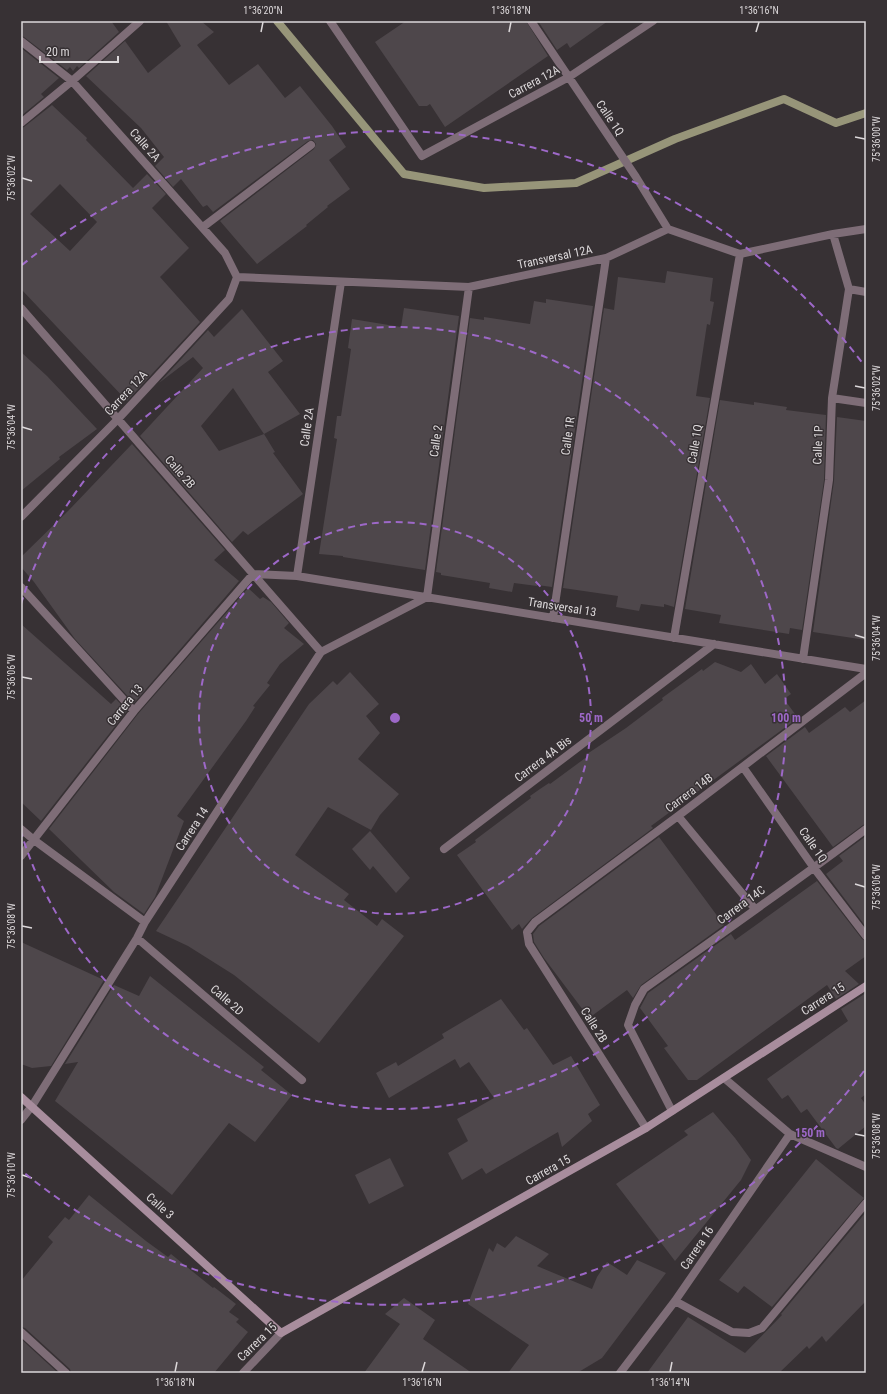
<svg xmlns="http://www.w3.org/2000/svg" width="887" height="1394" font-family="'Roboto Condensed',sans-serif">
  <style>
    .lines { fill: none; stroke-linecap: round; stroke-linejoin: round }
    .stream { stroke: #979579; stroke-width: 8 }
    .building { fill: #4e474b; fill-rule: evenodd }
    .minor { stroke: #7e6d77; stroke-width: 8 }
    .secondary { stroke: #a88d9d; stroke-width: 8 }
    .ticks { fill: none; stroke: #dcd8da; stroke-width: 1.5 }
    .ring { fill: none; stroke: #9d68c8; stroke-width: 2; stroke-dasharray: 7 5 }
    .labels { text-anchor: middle; stroke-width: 3; stroke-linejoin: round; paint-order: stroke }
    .street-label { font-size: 12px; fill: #dcd8da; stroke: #373134 }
    .centre { fill: #9d68c8; stroke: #373134; stroke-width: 2 }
    .ring-label { font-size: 12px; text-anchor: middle; font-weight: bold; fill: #9d68c8; stroke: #373134; stroke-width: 3; stroke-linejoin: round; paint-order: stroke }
    .neatline { fill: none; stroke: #dcd8da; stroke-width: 1.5 }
    .ticks-label { font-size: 10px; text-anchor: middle; fill: #dcd8da }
  </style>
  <rect width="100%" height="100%" fill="#373134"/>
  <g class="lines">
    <!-- stream -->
    <path class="stream" d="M 277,21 L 404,174 L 484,188 L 576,183 L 675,139 L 784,99 L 836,123 L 866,113"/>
  </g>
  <!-- building -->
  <path class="building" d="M 21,21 L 111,21 L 119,32 L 79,68 L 77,66 L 73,71 L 70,67 L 67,70 L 24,37 L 21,36 Z
    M 166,21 L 201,21 L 214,32 L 197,45 L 229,85 L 258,64 L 285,98 L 300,86 L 332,126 L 346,147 L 329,160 L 350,189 L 327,206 L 328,207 L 306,225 L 307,226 L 257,264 L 220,221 L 314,149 L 316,144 L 313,140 L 308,141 L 213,212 L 207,205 L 203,207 L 181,179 L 173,187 L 155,166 L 164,157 L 141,128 L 86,76 L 125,41 L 148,73 L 181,46 Z
    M 406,21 L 526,21 L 548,56 L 445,127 L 430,104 L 427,106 L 419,106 L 375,42 Z
    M 538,21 L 608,21 L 570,48 L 567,43 L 557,50 Z
    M 21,48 L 59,78 L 41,94 L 44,97 L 21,116 Z
    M 52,105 L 87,138 L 86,140 L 133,188 L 147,174 L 166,194 L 152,208 L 189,248 L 160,277 L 200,322 L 127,401 L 21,289 L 21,128 L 24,127 ZM 60,184 L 97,222 L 70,251 L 30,214 Z
    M 667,271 L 713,278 L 710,301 L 714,302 L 712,313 L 710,325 L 707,324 L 696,396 L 710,398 L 674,607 L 664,604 L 664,607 L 641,604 L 639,611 L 616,607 L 618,596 L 563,588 L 604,308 L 614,310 L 618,277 L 665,283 Z
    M 546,299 L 593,306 L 552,587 L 537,585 L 537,586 L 514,583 L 512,592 L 489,588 L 490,583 L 441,575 L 441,573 L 436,572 L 470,318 L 484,320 L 484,317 L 530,324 L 534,301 L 546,303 Z
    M 404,308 L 459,316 L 425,570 L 343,557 L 343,556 L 319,554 L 337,439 L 334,438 L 337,416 L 341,416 L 348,370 L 351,349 L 348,348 L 352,319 L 401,327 Z
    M 242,309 L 283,361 L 268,372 L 300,414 L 264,434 L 233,388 L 201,426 L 219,451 L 264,434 L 275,452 L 273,453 L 303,494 L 248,535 L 243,531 L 232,542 L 140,436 L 203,368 L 193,357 L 159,383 L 208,330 L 214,337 Z
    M 21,352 L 47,376 L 97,429 L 59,457 L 60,459 L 21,491 Z
    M 720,400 L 754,405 L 754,402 L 787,407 L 786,410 L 826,415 L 824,480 L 802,630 L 790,628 L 789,634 L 719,623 L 721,615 L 685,609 Z
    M 837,417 L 866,421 L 866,640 L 813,632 L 834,481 Z
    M 132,444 L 225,550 L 214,560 L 239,581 L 134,703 L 75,639 L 34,582 L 21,567 L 21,557 L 69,510 Z
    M 248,588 L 260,599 L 263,597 L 271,602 L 289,623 L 284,628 L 304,644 L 280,664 L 267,683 L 270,685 L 253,706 L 255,707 L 246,721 L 177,816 L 184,821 L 155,897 L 144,914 L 114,892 L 49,829 L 138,714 Z
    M 21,624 L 111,704 L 116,699 L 127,711 L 41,821 L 21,802 Z
    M 715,662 L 741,672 L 751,664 L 765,684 L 777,674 L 791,694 L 784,699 L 798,718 L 651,826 L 653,828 L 532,918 L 522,929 L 519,924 L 512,930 L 457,855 L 476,842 L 475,840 L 531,798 L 530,796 L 540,789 L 549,783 L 550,784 L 588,756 L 587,754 L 626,728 L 663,700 L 662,698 L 702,669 L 703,671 Z
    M 350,672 L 379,704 L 366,716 L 380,733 L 358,759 L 399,794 L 380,815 L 371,830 L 328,807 L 295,855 L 349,894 L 344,900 L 377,926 L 382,919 L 404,936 L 319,1043 L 234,975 L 188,946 L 156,931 L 309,704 L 333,681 L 337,685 Z
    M 866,700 L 866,824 L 863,825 L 833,847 L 766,756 L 805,727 L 809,733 L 845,707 L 850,712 Z
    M 370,831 L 410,878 L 396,893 L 373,866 L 370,870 L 352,849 Z
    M 866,836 L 866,927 L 826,874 L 843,861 L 839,856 Z
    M 659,837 L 724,925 L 641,985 L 633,998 L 627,990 L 589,1018 L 544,958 L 534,942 L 533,934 L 539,926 Z
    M 817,881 L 862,939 L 866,941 L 866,956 L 845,971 L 859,984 L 836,999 L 827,985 L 697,1080 L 688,1080 L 664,1048 L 668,1046 L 640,1008 L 648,993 L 731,934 L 735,940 Z
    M 21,942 L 104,980 L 51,1066 L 32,1068 L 21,1064 Z
    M 150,976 L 264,1067 L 261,1070 L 292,1095 L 255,1142 L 229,1123 L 172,1195 L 55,1101 L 78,1062 L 65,1064 L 114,985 L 139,996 Z
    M 866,993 L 866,1094 L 861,1098 L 866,1105 L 866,1126 L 838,1149 L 836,1148 L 807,1109 L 801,1113 L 788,1095 L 782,1099 L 767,1079 L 848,1021 L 841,1009 Z
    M 501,999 L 524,1030 L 527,1028 L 553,1065 L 571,1056 L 600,1105 L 588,1114 L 592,1121 L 562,1147 L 558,1132 L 486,1174 L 482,1168 L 462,1180 L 448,1153 L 468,1141 L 457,1119 L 494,1098 L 469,1062 L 460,1068 L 455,1059 L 389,1098 L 376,1073 L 396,1062 L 398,1066 L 444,1038 L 442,1034 Z
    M 713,1112 L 735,1138 L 751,1160 L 741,1180 L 675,1261 L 616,1184 L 688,1135 L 684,1131 Z
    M 390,1158 L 404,1186 L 369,1204 L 355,1175 Z
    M 816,1159 L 864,1198 L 772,1307 L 744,1286 L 738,1293 L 719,1280 Z
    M 89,1195 L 146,1241 L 168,1257 L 171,1254 L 213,1288 L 214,1287 L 236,1304 L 229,1312 L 239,1319 L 236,1322 L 248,1332 L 214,1373 L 71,1373 L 70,1369 L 25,1328 L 21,1327 L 21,1281 L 53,1242 L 48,1237 L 65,1217 L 69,1220 Z
    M 866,1212 L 866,1301 L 826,1342 L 822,1336 L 809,1349 L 807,1346 L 779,1373 L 647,1373 L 688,1317 L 745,1353 L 782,1315 L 781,1314 Z
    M 516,1236 L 549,1254 L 537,1266 L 592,1289 L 597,1277 L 607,1262 L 627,1275 L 637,1260 L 666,1273 L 602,1358 L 577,1373 L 508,1373 L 529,1345 L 468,1304 L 489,1248 L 493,1252 L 497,1243 L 505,1248 Z
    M 404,1298 L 435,1320 L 423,1339 L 472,1373 L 364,1373 L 400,1324 L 385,1314 Z
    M 21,1339 L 58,1373 L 21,1373 Z"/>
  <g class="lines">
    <!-- minor -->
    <path class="minor" d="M 330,21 L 422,156 L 569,77 L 653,21
      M 531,21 L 636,177 L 668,229
      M 21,41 L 72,81 L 225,253 L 237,277
      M 21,123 L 72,81 L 140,21
      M 203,227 L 311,145
      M 237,277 L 469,287 L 606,258 L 668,229 L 740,254 L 833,234 L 866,229
      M 849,289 L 866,292
      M 21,308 L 321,652
      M 832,398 L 866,403
      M 21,517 L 118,419 L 229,299 L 237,277
      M 297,576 L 341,282
      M 21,587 L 134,711
      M 553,618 L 606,258
      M 674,638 L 740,254
      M 803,659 L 829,480 L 832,398 L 849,289 L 833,234
      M 743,767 L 814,868 L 866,936
      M 678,816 L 755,909
      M 21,829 L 34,840 L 145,922
      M 444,849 L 714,644
      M 21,856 L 134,711 L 253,574 L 297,576 L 866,669
      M 137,938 L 302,1080
      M 724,1078 L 790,1134 L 866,1167
      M 672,1111 L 628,1025 L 635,1005 L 644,989 C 718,936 793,884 866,829
      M 21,1120 L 32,1106 L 137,938 L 145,922 L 321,652 L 427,597 L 469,287
      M 646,1128 L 529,944 L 527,932 L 535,922 L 678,816 L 866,673
      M 675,1301 L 732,1332 L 749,1333 L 762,1328 L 866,1203
      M 21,1332 L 66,1373
      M 243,1373 L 281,1333
      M 620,1373 L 675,1301 L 790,1134"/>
    <!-- secondary -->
    <path class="secondary" d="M 21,1097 L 281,1333 L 646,1128 L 866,986"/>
  </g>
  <!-- ticks -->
  <path class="ticks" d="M 261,32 L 263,22M 509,32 L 511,22M 756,32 L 759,22M 855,137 L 865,139M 22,178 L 32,181M 855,386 L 865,388M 22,427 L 32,430M 855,635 L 865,638M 22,677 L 32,679M 855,884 L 865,887M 22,926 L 32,928M 855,1134 L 865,1136M 22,1175 L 32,1178M 175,1372 L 177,1362M 422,1372 L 425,1362M 670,1372 L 672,1362"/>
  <!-- distance rings -->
  <g class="ring">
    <circle cx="395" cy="718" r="196"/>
    <path d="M21 604A391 391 0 1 1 21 832"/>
    <path d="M864 1071A587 587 0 0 1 22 1171M22 265A587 587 0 0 1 864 365"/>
  </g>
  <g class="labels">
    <!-- street labels -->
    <g class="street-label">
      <text transform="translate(534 82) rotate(-28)" y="4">Carrera 12A</text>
      <text transform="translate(610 118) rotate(56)" y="4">Calle 1Q</text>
      <text transform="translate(145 145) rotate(48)" y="4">Calle 2A</text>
      <text transform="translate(555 257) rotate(-12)" y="4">Transversal 12A</text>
      <text transform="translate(126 393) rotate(-47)" y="4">Carrera 12A</text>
      <text transform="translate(307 427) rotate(-82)" y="4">Calle 2A</text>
      <text transform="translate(568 436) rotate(-82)" y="4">Calle 1R</text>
      <text transform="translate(436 441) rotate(-82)" y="4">Calle 2</text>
      <text transform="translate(695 444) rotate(-80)" y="4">Calle 1Q</text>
      <text transform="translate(818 445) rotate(-88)" y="4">Calle 1P</text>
      <text transform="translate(180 472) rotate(49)" y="4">Calle 2B</text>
      <text transform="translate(562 607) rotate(9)" y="4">Transversal 13</text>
      <text transform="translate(125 705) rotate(-51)" y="4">Carrera 13</text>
      <text transform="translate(543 759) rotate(-37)" y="4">Carrera 4A Bis</text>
      <text transform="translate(689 793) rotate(-37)" y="4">Carrera 14B</text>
      <text transform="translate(192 829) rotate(-57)" y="4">Carrera 14</text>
      <text transform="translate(813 845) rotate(55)" y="4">Calle 1Q</text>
      <text transform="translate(741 905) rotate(-36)" y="4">Carrera 14C</text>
      <text transform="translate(823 999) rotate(-33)" y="4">Carrera 15</text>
      <text transform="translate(227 1000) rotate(41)" y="4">Calle 2D</text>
      <text transform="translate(594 1025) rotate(58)" y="4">Calle 2B</text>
      <text transform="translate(548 1170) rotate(-29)" y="4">Carrera 15</text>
      <text transform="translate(160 1206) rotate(42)" y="4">Calle 3</text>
      <text transform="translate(697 1248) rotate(-56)" y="4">Carrera 16</text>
      <text transform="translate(257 1342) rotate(-44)" y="4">Carrera 15</text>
    </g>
  </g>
  <circle cx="395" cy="718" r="6" class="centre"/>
  <g class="ring-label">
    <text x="591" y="722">50 m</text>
    <text x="786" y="722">100 m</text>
    <text x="810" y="1137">150 m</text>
  </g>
  <!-- border -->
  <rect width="887" height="1394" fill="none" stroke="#373134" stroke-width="44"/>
  <!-- scale -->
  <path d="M40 56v6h78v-6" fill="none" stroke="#dcd8da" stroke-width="2"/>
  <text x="46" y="56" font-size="12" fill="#dcd8da" stroke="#373134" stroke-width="3" paint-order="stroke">20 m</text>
  <rect x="22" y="22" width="843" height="1350" class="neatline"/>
  <g class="ticks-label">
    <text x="263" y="14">1°36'20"N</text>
    <text x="511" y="14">1°36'18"N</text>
    <text x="759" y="14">1°36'16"N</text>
    <text transform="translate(876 139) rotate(-90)" y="4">75°36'00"W</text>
    <text transform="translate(11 178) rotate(-90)" y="4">75°36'02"W</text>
    <text transform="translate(876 388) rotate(-90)" y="4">75°36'02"W</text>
    <text transform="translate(11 427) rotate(-90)" y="4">75°36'04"W</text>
    <text transform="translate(876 638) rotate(-90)" y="4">75°36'04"W</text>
    <text transform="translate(11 677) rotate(-90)" y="4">75°36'06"W</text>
    <text transform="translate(876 887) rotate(-90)" y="4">75°36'06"W</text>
    <text transform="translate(11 926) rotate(-90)" y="4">75°36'08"W</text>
    <text transform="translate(876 1136) rotate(-90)" y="4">75°36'08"W</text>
    <text transform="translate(11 1175) rotate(-90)" y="4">75°36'10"W</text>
    <text x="175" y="1386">1°36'18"N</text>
    <text x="422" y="1386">1°36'16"N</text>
    <text x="670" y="1386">1°36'14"N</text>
  </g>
</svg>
